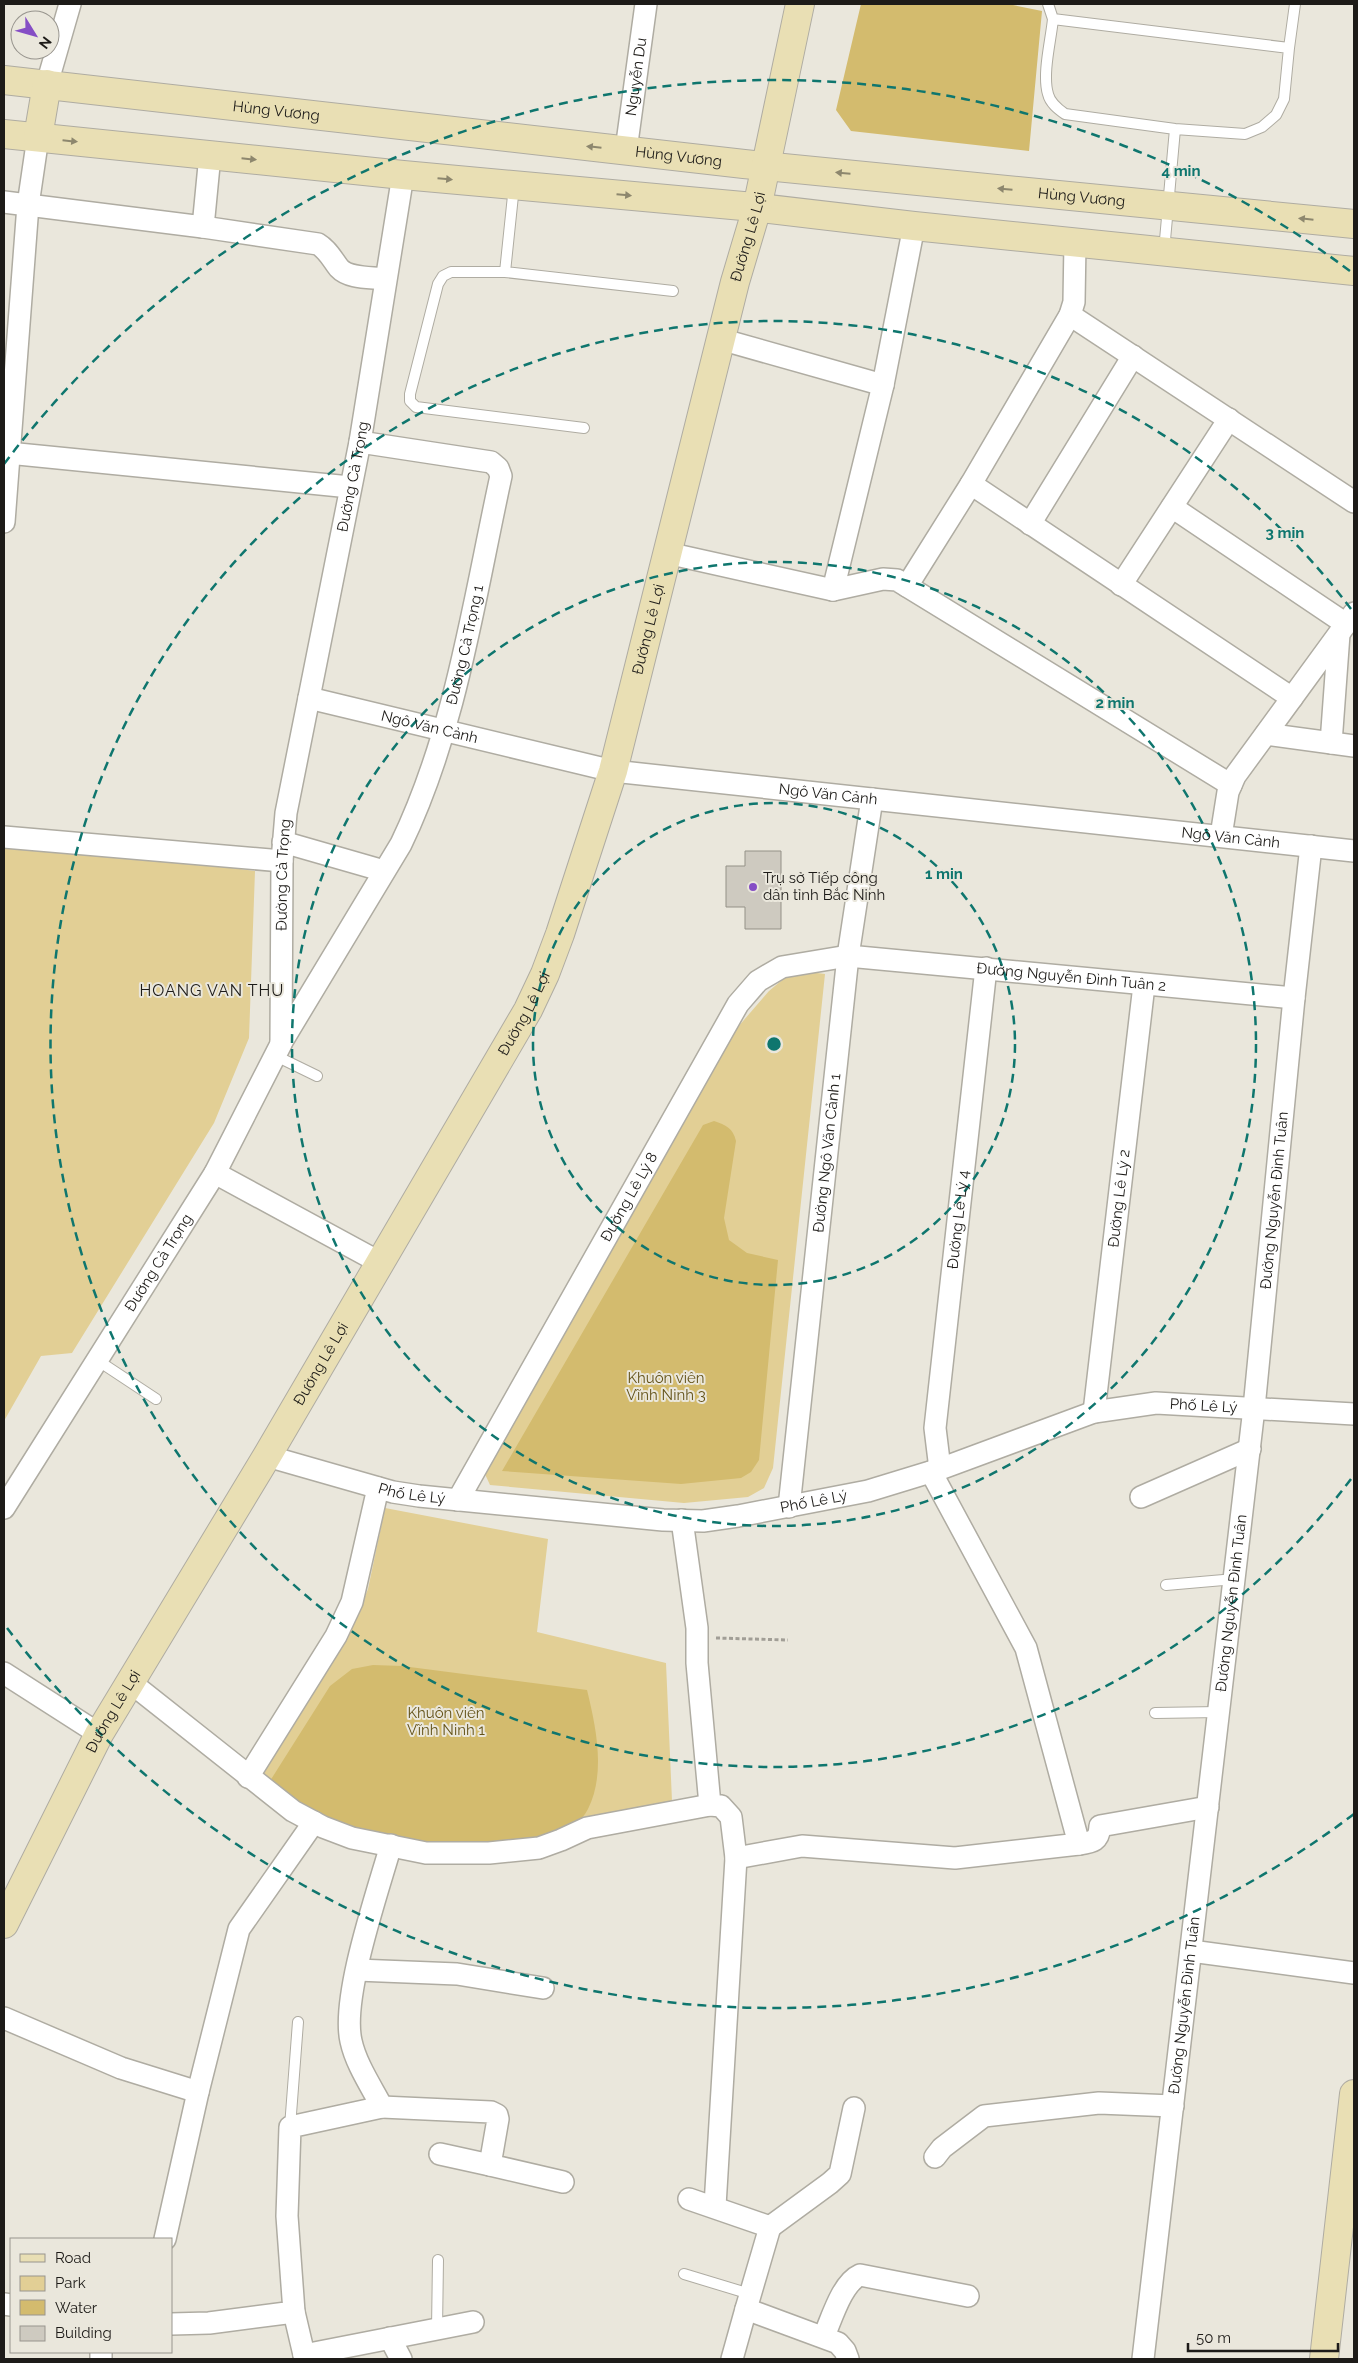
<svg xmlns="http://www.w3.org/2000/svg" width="1358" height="2363" font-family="Raleway,sans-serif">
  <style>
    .green { fill: #e2cf95 }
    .water { fill: #d3bb6e }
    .building { fill: #cecac0; stroke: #949187 }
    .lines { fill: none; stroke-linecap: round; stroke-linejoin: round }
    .lane-casing { stroke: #afaca2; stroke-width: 12 }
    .street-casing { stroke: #afaca2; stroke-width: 24 }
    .secondary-casing { stroke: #afaca2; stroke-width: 30 }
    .path { stroke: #a19e96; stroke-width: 3; stroke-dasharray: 4 2.5; stroke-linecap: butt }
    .lane { stroke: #fff; stroke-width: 10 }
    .street { stroke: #fff; stroke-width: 21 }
    .secondary { stroke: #e9dfb4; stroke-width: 28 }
    .oneway { fill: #8d876e }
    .ring { fill: none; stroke: #0f766e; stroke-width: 2.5; stroke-dasharray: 9 6 }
    .poi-dot { fill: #854ec5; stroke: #eae7dc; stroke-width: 2 }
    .labels { text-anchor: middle; stroke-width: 4; stroke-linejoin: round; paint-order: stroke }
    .street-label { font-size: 15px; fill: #1d1b18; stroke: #eae7dc }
    .poi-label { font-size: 15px; fill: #1d1b18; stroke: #eae7dc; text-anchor: start }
    .park-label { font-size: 15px; fill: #645319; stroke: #eae7dc }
    .neighbourhood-label { font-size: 16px; letter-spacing: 1px; fill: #1d1b18; stroke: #eae7dc }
    .centre { fill: #0f766e; stroke: #eae7dc; stroke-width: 2.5 }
    .ring-label { font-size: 15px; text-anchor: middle; font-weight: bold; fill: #0f766e; stroke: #eae7dc; stroke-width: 4; stroke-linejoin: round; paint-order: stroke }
  </style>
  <rect width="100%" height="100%" fill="#eae7dc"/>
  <!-- green -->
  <path class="green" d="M 4,838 L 255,871 L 249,1038 L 214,1123 L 72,1353 L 41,1356 L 4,1421 Z
    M 794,970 L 825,974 L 773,1468 L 764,1488 L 748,1497 L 684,1503 L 490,1485 L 484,1472 L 737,1028 L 769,991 Z
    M 385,1508 L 548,1539 L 537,1632 L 666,1663 L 672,1801 L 603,1814 L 553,1840 L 350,1833 L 260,1779 L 348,1638 L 368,1589 Z"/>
  <!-- water -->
  <path class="water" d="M 861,4 L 1008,4 L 1042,11 L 1029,151 L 851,131 L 836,110 Z
    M 714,1121 C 726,1125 733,1128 736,1141 L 724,1218 L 729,1240 L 747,1253 L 778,1260 L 759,1460 L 751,1472 L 741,1478 L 681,1484 L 502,1471 L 703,1125 Z
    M 373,1665 L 402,1666 L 587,1690 C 596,1727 606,1773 588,1809 C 566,1851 482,1848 441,1846 C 407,1845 370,1835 338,1823 C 313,1813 291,1796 270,1781 L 330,1686 L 352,1669 Z"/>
  <!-- building -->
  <path class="building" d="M 745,851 L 781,851 L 781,929 L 745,929 L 745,907 L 726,907 L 726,866 L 745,866 Z"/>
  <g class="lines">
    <defs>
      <path id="lane" d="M 1048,4 L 1053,19
        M 1053,19 L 1289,48 L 1284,99 L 1276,115 L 1262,127 L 1245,134 L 1175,129 L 1065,114 C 1058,109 1050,103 1048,94 C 1042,74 1051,40 1053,19 Z
        M 1289,48 L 1295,4
        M 1164,251 L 1175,129
        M 505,272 L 514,186
        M 584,428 L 416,407 L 410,401 L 410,394 L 438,284 L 443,276 L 451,272 L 505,272 L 673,291
        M 276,1056 L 317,1076
        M 97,1360 L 156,1399
        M 1166,1585 L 1235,1579
        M 1155,1713 L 1219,1712
        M 290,2127 L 298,2022
        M 684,2274 L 750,2294
        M 437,2329 L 438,2260"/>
      <g id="street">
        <path d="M 47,84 L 70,4"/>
        <path id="s1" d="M 626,150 L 646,4"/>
        <path d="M 4,202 L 203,227 L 210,155"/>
        <path d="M 203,227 L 318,244 C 328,250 332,259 339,268 C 349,279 371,277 385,279"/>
        <path d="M 1070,315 L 1354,502"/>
        <path d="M 720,339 L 883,385"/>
        <path d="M 8,453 L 350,487"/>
        <path d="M 971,484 L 1070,315 L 1074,302 L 1075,243"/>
        <path d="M 1172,507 L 1346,624"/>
        <path d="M 4,522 L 28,205 L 38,137"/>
        <path d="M 1030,524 L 1133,356"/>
        <path d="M 667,553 L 833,590 L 883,579 L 897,580 L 1231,785"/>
        <path d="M 1121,585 L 1229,419"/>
        <path d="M 907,586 L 971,484 L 1292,698"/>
        <path d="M 833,590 L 883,385 L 914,226"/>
        <path id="s2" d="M 309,698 L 613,771 L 1354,851"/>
        <path d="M 1266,734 L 1354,746"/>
        <path d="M 1331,743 L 1339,634"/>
        <path d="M 1221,836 L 1228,792 L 1235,776 L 1354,613"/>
        <path d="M 4,837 L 282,861"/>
        <path d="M 283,842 L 384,871"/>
        <path id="s3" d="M 281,1043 L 401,844 C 456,730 474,599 501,476 L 498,468 L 491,462 L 360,442"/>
        <path d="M 215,1173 L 379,1262"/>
        <path id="s4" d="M 1094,1412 L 1144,985"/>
        <path id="s5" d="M 267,1456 L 393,1492 L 419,1496 L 663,1520 L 703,1521 L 738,1516 L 868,1491 L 940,1469 L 1094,1412 L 1156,1403 L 1354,1414"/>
        <path id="s6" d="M 940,1469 L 935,1428 L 986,968"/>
        <path d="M 1141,1497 L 1250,1449"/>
        <path id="s7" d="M 458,1500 L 738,1004 L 758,981 L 782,967 L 848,956 L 1294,998"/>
        <path id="s8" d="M 789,1507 L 848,956 L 872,799"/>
        <path id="s9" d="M 4,1508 L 215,1173 L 281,1044 L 282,861 L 286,813 L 360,442 L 403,175"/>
        <path d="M 682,1520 L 697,1628 L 697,1663 L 710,1805 L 721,1806 L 731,1817 L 736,1858 L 715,2206"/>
        <path d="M 4,1673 L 99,1734"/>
        <path d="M 130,1682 L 293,1811 L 323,1827 L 352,1838 L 426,1853 L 489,1853 L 539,1848 L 561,1840 L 587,1828 L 710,1805"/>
        <path d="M 248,1777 L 336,1636 L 352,1602 L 378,1488"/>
        <path d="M 1079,1844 C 1093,1842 1099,1841 1100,1826 L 1208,1807"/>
        <path d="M 736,1858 L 802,1846 L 955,1858 L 1079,1844 L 1026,1648 L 931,1472"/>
        <path d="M 1191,1951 L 1354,1973"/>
        <path d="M 357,1970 L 457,1974 L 543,1988"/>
        <path d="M 4,2018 L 121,2068 L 198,2092"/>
        <path d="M 382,2107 L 491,2112 L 497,2115 L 498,2119 L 490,2165 L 563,2182"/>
        <path d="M 440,2154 L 490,2165"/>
        <path d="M 935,2157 L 942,2148 L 984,2116 L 1099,2103 L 1173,2106"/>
        <path d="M 689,2199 L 770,2227 L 746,2309"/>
        <path d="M 770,2227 L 830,2183 L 840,2174 L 854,2108"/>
        <path d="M 165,2239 L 198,2092 L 239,1929 L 314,1822"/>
        <path d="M 4,2304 L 11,2305"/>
        <path d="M 294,2312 L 305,2359"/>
        <path d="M 171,2324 L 209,2323 L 294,2312 L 287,2216 L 290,2127 L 382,2107 C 371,2086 356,2064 351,2041 C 341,1997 378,1891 391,1845"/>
        <path d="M 824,2336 C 832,2318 842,2283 860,2275 L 968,2296"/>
        <path d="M 390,2338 L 401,2359"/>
        <path d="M 304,2355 L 473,2322"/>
        <path d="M 101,2359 L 101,2352"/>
        <path d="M 732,2359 L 746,2309 L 838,2343 L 845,2351 L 848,2359"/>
        <path id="s10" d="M 1143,2359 L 1254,1408 L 1294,998 L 1311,846"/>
      </g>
      <g id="secondary">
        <path id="s11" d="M 4,80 L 744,164 L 1354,224"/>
        <path d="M 4,134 L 403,175 L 743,206 L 914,226 L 1354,271"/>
        <path d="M 38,137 L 47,84"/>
        <path id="s12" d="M 4,1924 L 99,1734 L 267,1456 L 528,1010 L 545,974 L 560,934 L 613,771 L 735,282 L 757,208 L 800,4"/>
        <path d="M 1324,2359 L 1354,2094"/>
      </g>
    </defs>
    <!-- lane casing -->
    <use href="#lane" class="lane-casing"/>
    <!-- street casing -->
    <use href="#street" class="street-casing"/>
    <!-- secondary casing -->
    <use href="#secondary" class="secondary-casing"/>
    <!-- path -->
    <path class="path" d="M 716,1638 L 788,1640"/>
    <!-- lane -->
    <use href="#lane" class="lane"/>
    <!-- street -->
    <use href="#street" class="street"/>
    <!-- secondary -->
    <use href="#secondary" class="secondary"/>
  </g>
  <!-- one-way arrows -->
  <defs><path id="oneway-solid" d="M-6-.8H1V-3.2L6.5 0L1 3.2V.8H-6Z" transform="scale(1.25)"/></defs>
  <g class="oneway">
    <use href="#oneway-solid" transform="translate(70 141) rotate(6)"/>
    <use href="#oneway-solid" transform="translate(594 147) rotate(-174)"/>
    <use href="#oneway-solid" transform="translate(249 159) rotate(6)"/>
    <use href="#oneway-solid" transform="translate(843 173) rotate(-175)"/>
    <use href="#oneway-solid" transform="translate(445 179) rotate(5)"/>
    <use href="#oneway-solid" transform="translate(1005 189) rotate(-175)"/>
    <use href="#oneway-solid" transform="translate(624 195) rotate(5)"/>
    <use href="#oneway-solid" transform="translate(1306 219) rotate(-174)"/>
  </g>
  <!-- distance rings -->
  <g class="ring">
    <circle cx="774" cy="1044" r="241"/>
    <circle cx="774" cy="1044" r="482"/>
    <path d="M1351 1479A723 723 0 1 1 1351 609"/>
    <path d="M1354 1814A964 964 0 0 1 4 1624M4 464A964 964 0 0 1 1354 274"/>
  </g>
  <!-- markers -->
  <circle class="poi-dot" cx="753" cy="887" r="5"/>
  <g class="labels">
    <!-- street labels -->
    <g class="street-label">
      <text dy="5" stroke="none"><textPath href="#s1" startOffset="74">Nguyễn Du</textPath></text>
      <text dy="5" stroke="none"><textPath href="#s11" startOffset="274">Hùng Vương</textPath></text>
      <text dy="5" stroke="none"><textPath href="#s11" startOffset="679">Hùng Vương</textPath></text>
      <text dy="5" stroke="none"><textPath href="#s11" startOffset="1084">Hùng Vương</textPath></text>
      <text dy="5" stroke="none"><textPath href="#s12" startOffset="1859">Đường Lê Lợi</textPath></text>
      <text dy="5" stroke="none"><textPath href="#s9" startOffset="1115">Đường Cả Trọng</textPath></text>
      <text dy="5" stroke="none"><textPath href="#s12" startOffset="1454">Đường Lê Lợi</textPath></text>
      <text dy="5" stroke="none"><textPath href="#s3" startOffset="442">Đường Cả Trọng 1</textPath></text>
      <text dy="5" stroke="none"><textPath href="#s2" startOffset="124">Ngô Văn Cảnh</textPath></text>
      <text dy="5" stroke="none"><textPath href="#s2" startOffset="529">Ngô Văn Cảnh</textPath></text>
      <text dy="5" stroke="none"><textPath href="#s2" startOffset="934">Ngô Văn Cảnh</textPath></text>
      <text dy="5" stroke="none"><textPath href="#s9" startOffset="710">Đường Cả Trọng</textPath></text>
      <text dy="5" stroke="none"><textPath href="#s7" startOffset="919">Đường Nguyễn Đình Tuân 2</textPath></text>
      <text dy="5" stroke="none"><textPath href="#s12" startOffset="1049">Đường Lê Lợi</textPath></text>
      <text dy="5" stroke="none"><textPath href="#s8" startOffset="356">Đường Ngô Văn Cảnh 1</textPath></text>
      <text dy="5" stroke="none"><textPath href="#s7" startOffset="348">Đường Lê Lý 8</textPath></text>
      <text dy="5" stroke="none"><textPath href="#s4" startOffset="215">Đường Lê Lý 2</textPath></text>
      <text dy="5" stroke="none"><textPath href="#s10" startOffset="1166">Đường Nguyễn Đình Tuân</textPath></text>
      <text dy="5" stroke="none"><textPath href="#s6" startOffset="251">Đường Lê Lý 4</textPath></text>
      <text dy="5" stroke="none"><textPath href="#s9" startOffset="290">Đường Cả Trọng</textPath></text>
      <text dy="5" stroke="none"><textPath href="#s12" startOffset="644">Đường Lê Lợi</textPath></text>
      <text dy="5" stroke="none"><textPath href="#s5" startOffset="960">Phố Lê Lý</textPath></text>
      <text dy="5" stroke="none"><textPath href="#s5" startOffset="150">Phố Lê Lý</textPath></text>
      <text dy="5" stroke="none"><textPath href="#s5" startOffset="555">Phố Lê Lý</textPath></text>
      <text dy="5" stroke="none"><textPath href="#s10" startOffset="761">Đường Nguyễn Đình Tuân</textPath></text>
      <text dy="5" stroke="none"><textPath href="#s12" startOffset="239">Đường Lê Lợi</textPath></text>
      <text dy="5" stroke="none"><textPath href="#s10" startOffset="356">Đường Nguyễn Đình Tuân</textPath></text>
    </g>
    <!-- poi labels -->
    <g class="poi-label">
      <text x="763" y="883">Trụ sở Tiếp công<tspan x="763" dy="17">dân tỉnh Bắc Ninh</tspan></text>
    </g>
    <!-- park labels -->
    <g class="park-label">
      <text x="666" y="1383">Khuôn viên<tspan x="666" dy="17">Vĩnh Ninh 3</tspan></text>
      <text x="446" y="1718">Khuôn viên<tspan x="446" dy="17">Vĩnh Ninh 1</tspan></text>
    </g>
    <!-- neighbourhood labels -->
    <g class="neighbourhood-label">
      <text x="212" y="996">HOANG VAN THU</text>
    </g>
  </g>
  <circle cx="774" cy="1044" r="8" class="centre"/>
  <g class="ring-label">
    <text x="1181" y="176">4 min</text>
    <text x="1285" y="538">3 min</text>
    <text x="1115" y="708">2 min</text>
    <text x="944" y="879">1 min</text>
  </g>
  <!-- border -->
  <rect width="1358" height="2363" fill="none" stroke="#1d1b18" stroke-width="10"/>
  <!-- legend -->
  <rect x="10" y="2238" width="162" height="115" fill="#eae7dc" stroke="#98958e"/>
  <rect x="20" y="2254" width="25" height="8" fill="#e9dfb4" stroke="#98958e"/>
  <text x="55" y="2263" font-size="15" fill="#1d1b18">Road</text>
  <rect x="20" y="2276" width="25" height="15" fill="#e2cf95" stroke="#98958e"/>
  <text x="55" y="2288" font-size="15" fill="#1d1b18">Park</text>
  <rect x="20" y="2300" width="25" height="15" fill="#d3bb6e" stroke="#98958e"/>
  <text x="55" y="2313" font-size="15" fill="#1d1b18">Water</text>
  <rect x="20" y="2326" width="25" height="15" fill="#cecac0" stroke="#98958e"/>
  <text x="55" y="2338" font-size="15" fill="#1d1b18">Building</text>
  <!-- north arrow -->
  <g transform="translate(35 35) rotate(127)"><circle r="24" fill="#eae7dc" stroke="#98958e"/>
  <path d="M0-4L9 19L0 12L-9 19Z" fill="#854ec5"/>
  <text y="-8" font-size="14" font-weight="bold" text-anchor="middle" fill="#1d1b18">N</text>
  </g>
  <!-- scale -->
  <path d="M1188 2343v8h150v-8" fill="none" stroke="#1d1b18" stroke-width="2.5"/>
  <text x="1196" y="2343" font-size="15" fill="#1d1b18" stroke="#eae7dc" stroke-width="4" paint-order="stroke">50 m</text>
</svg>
